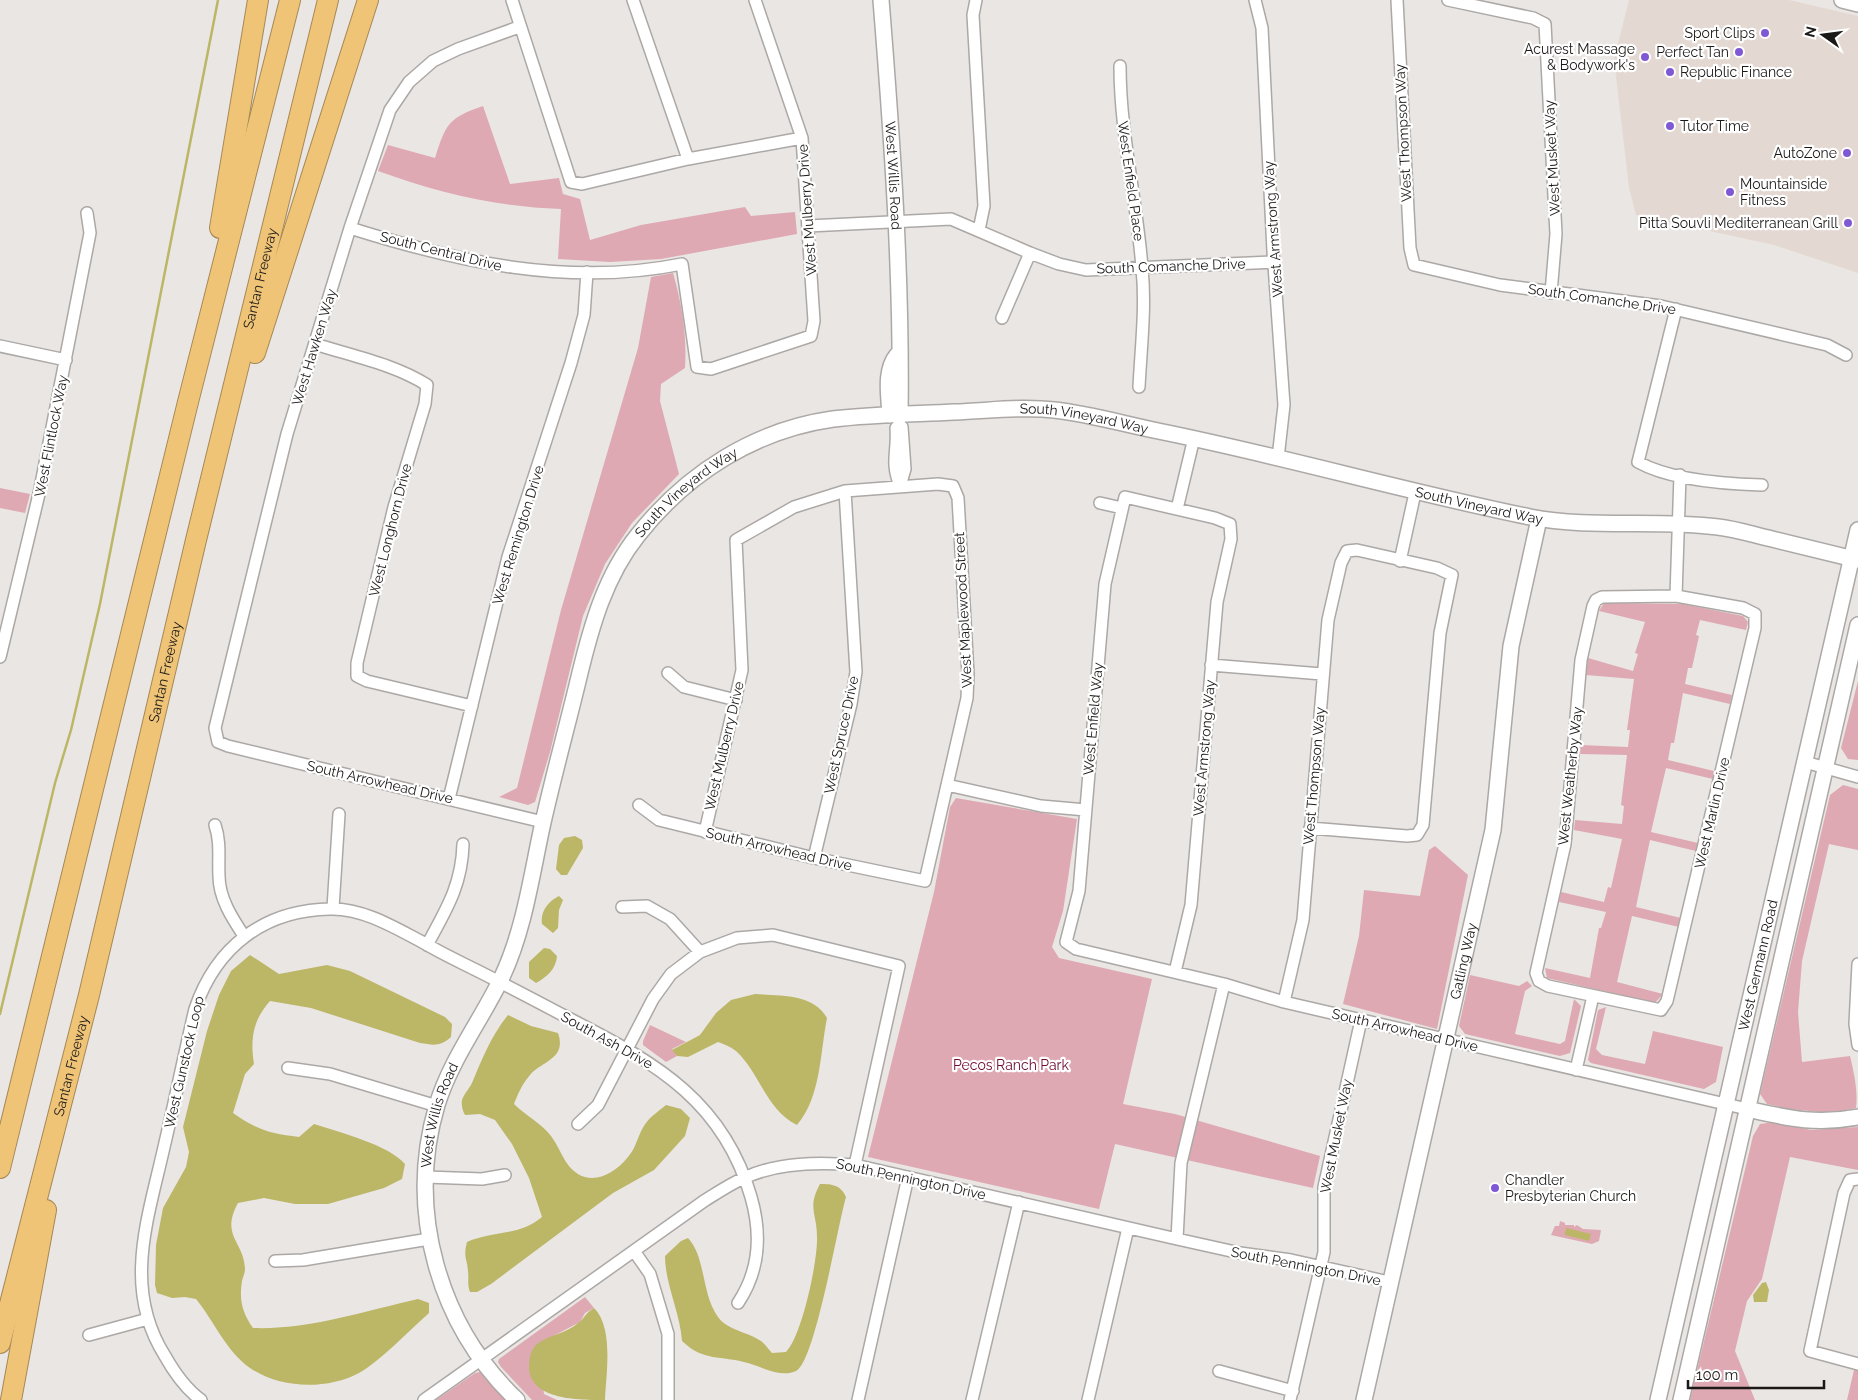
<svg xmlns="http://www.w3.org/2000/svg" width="1858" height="1400" font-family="Raleway,sans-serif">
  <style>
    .built { fill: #e4d9d2 }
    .green { fill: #dea9b2 }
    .water { fill: #bcb667 }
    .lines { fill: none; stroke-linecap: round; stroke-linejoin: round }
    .stream { stroke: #bcb667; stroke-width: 2.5 }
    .street-casing { stroke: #aca8a6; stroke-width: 14 }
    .secondary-casing { stroke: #aca8a6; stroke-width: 18 }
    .highway-casing { stroke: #a58856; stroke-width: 22 }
    .street { stroke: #fff; stroke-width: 11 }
    .secondary { stroke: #fff; stroke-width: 15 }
    .highway { stroke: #f0c477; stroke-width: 20 }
    .poi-dot { fill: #7f59d3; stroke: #fff; stroke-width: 2 }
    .labels { text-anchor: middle; stroke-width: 4.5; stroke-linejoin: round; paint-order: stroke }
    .poi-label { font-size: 14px; fill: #1b1918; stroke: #fff; text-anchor: end }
    .street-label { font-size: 14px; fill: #1b1918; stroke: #fff }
    .park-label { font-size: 14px; fill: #6e0a2e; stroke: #fff }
  </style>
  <rect width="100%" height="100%" fill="#eae6e3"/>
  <!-- built -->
  <path class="built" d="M 1629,0 L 1789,0 L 1858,16 L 1858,273 L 1774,245 L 1636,215 L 1629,188 L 1614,59 Z"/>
  <!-- green -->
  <path class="green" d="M 483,106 L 510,184 L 559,178 L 563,194 L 580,199 L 590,240 L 641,225 L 745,207 L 751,216 L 795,212 L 797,234 L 661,259 L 610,262 L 558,259 L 561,209 C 496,207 439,193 378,171 L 388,145 L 435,158 C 446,124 448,118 483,106 Z
    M 673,273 C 682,304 687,336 685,368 L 661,384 L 660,401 L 679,474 L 632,523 L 605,564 L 583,616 L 550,752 L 535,802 L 528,805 L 499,797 L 517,788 L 561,610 L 638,348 L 651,277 Z
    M 0,488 L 30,494 L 25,513 L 0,508 Z
    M 1604,603 L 1683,604 L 1743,616 L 1748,622 L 1746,630 L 1700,620 L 1696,635 L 1699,636 L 1692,668 L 1688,668 L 1685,684 L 1732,695 L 1730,704 L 1683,693 L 1674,743 L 1671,743 L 1668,760 L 1714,771 L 1713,779 L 1666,768 L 1651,832 L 1698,843 L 1696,851 L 1650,840 L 1636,907 L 1681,918 L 1679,927 L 1632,916 L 1617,982 L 1663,994 L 1655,1003 L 1547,978 L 1545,968 L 1590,978 L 1599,928 L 1601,928 L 1606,912 L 1559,902 L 1561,892 L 1604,902 L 1608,887 L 1611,888 L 1622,839 L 1574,830 L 1575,820 L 1622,824 L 1624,806 L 1621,805 L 1627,755 L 1580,754 L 1581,745 L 1628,747 L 1630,730 L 1627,730 L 1634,679 L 1586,675 L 1588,658 L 1633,671 L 1638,654 L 1635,653 L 1645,622 L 1599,611 Z
    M 1858,681 L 1858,760 L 1848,759 L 1841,748 Z
    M 1843,785 L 1858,789 L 1858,850 L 1829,844 L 1802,961 L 1798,1012 L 1802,1062 L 1850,1056 C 1854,1072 1858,1091 1856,1108 L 1830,1113 L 1790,1109 L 1767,1104 L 1760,1094 L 1830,795 Z
    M 956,798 L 1077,819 L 1063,911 L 1052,947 L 1059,958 L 1152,979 L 1123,1104 L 1175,1114 L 1320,1156 L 1313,1188 L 1115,1144 L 1099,1209 L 868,1157 L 934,892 L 950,807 Z
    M 1435,846 L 1468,875 L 1437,1029 L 1343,1004 L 1359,936 L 1364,890 L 1420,896 L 1429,850 Z
    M 1470,975 L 1519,986 L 1527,981 L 1532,986 L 1525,991 L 1515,1034 L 1560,1044 L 1565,1041 L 1574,999 L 1581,1006 L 1570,1053 L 1560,1056 L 1465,1034 L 1459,1026 Z
    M 1606,1007 L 1596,1049 L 1602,1055 L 1645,1064 L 1653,1031 L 1723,1047 L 1716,1082 L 1704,1089 L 1591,1063 L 1588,1060 L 1598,1010 Z
    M 650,1025 L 686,1042 L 672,1049 L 677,1056 L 666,1062 L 643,1045 L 643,1041 Z
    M 1774,1122 L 1811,1130 L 1858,1127 L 1858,1170 L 1790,1157 L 1762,1279 L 1747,1301 L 1735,1351 L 1755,1400 L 1690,1400 L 1753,1136 L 1760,1124 Z
    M 1560,1221 L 1565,1223 L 1565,1225 L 1574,1225 L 1574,1227 L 1577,1225 L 1583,1229 L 1601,1230 L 1599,1241 L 1592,1244 L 1551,1235 L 1555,1226 L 1559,1226 Z
    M 585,1297 L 594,1308 L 585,1313 L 580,1322 L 538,1344 L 544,1394 L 557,1400 L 532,1400 L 501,1367 L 498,1362 L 499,1359 Z
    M 1854,1370 L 1858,1370 L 1858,1400 L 1847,1400 Z
    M 480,1372 L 505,1400 L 436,1400 L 475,1373 Z"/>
  <!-- water -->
  <path class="water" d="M 575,836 L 582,840 L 583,848 L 567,875 L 561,875 L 556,869 L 559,845 L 564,838 Z
    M 559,896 L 563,900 L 559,910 L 558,928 L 553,933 L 542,924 C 540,912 548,901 559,896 Z
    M 544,948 L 550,949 L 557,956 C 556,969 547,977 536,983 L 529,978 L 529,962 Z
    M 250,955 L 279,974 L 327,965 L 350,971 L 445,1017 L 452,1024 L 451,1037 C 440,1047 433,1045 420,1043 L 311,1008 L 270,1001 C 253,1020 250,1039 254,1064 L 245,1074 L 233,1113 C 257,1130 271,1134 299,1137 L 314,1124 C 339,1132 389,1145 405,1164 L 402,1179 L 384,1188 L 328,1204 L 295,1204 L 264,1198 L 238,1203 C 220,1236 244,1241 245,1269 C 245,1273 243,1277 242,1281 C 239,1300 242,1312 253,1328 C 308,1330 365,1311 418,1299 L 429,1303 L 429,1313 C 411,1329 379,1362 359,1373 C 327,1390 280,1389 250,1368 C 226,1351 214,1321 196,1299 L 185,1297 L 172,1298 L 157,1293 L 155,1285 L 156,1245 L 163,1208 L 186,1167 L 189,1152 L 183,1127 L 207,1031 L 219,995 L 231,971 Z
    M 755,994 C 780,996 813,993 827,1018 C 820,1053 821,1097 797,1125 C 766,1110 760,1073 736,1051 C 731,1047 724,1044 718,1042 L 688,1057 L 677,1056 L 672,1050 L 700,1035 L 716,1013 L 731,1000 Z
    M 508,1015 L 531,1026 L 558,1033 C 567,1059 542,1061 530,1075 C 522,1084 518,1094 514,1104 C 526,1116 540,1122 551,1136 C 557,1144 561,1154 566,1162 C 584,1189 611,1178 628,1157 C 637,1147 638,1133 646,1123 C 651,1116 659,1111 666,1105 L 681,1109 L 690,1118 L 685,1136 L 654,1170 L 613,1193 L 491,1284 L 477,1292 L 470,1292 C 467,1284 469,1279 468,1271 C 467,1257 463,1258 467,1242 C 492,1231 520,1236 542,1217 L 529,1178 L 512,1144 L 495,1120 L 480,1114 L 465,1115 C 463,1111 461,1106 462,1100 C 464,1094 469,1089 472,1083 C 482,1059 491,1036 508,1015 Z
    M 820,1184 C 832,1184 841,1185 846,1197 C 838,1224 815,1362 796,1371 C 781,1378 762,1367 748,1363 C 720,1355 704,1362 682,1341 C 680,1312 665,1284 665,1256 L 681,1241 L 688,1238 C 706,1257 701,1293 718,1317 C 727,1330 748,1332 761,1341 C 765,1344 768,1349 772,1353 L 786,1352 C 802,1336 818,1260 817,1237 C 817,1213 807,1208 820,1184 Z
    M 1566,1228 L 1591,1234 L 1589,1241 L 1565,1235 Z
    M 1766,1282 L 1769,1290 L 1767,1302 L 1754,1302 L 1753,1295 L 1762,1283 Z
    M 594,1308 C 614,1328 606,1374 605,1400 C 578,1400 532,1400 529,1369 C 529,1360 530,1350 537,1344 C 549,1335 567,1333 578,1323 C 585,1318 585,1313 594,1308 Z"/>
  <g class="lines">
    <!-- stream -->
    <path class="stream" d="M 0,1014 L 55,783 L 71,730 L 100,604 L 218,0"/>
    <defs>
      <path id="street" d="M 512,0 L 571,182 L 582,184 L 688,159 L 802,138
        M 633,0 L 688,159
        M 976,0 L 973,15 L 984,206 L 979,230
        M 1255,0 L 1262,28 L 1273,251 L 1284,405 L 1278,458
        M 1397,0 L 1410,248 L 1414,265 L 1500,285 L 1661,306 L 1827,345 L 1846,355
        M 1448,0 L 1533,18 L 1545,24 L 1556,234 L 1551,293
        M 519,27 L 458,49 L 433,61 L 409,82 L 390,110 L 350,228 L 287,434 L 215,728 L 218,742 L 228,746 L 543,822
        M 1120,66 C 1120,134 1137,200 1142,268 C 1146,307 1141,347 1139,387
        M 808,226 L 951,219 L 1030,253 L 1059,264 L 1086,270 L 1275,262
        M 350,228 C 458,262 568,287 682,264 L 697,367 L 711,369 L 811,336 L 814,321 L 802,138 L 755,0
        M 1676,309 L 1638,462 C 1670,480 1725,484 1762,485
        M 1002,318 L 1030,253
        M 315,344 C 352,356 394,364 427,385 L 425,404 L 394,507 L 357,663 L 357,676 L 367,681 L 472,706
        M 0,346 L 66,360
        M 900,414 L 899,424 L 896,428 C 898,453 890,460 900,486
        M 900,486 L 905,469 L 902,427
        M 1100,503 L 1122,508
        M 1177,509 L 1194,438
        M 1400,561 L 1415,493
        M 1676,596 L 1743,608 L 1755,614 L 1755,628 L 1667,1001 L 1661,1010 L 1548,986 L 1539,981 L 1536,973 L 1565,844 L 1581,660 L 1593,606 L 1596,600 L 1602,597 Z
        M 1676,596 L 1680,475
        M 0,657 L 39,494 L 90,233 L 87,213
        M 1211,665 L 1322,674
        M 668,673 L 684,687 L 736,700
        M 1805,762 L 1858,777
        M 947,785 L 1041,806 L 1086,810
        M 449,799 L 508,557 L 571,363 L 584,315 L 587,272
        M 639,805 L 659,820 L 814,858 L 925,881 L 967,698 L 968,674 L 958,498 L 953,486 L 938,484 L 845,491 L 794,507 L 736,540 L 742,670 L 705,832
        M 215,825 C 221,843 218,858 219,876 C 219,898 232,918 244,936
        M 814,858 L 851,704 L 856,672 L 845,491
        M 622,907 L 647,906 L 670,919 L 700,952
        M 333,908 L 339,814
        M 427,945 C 446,910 462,885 463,844
        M 1858,964 L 1855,1024 L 1858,1045
        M 1175,972 L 1191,905 L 1217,602 L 1231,539 L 1230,524 L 1215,518 L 1125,497 L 1105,584 L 1079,891 L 1066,942 L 1076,949 L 1224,984 L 1284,1002 L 1747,1109
        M 1284,1002 L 1303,920 L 1328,620 L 1341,563 L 1347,551 L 1357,550 L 1437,568 L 1452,575 L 1440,633 L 1423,825 L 1417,835 L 1407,836 L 1310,828
        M 288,1068 L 330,1074 L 437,1106
        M 1576,1070 L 1593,996
        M 578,1124 L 598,1105 L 653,999 L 671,974 L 700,952 L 737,938 L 773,935 L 899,966 L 855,1165
        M 426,1177 L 482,1179 L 505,1175
        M 1858,1179 L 1850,1180 L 1844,1193 L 1810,1351 L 1858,1364
        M 1177,1239 L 1181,1163 L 1224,984
        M 634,1251 L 650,1274 L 668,1334 L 668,1400
        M 275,1261 L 303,1260 L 429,1239
        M 89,1335 L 148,1319
        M 1219,1371 L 1293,1391
        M 201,1400 C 186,1389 174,1372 165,1356 C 122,1288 148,1219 164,1147 C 175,1101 184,1055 195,1009 C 216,947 264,910 330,909 C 364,908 397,929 426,944 C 441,953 458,961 474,969 C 508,986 542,1004 576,1022 C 658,1064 724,1103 751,1197 C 762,1235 760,1270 738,1303
        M 424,1400 L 704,1201 C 717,1193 730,1184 744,1178 C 778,1162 819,1162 855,1165 L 1177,1239 L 1240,1253 L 1291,1260 L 1389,1282
        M 858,1400 L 908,1177
        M 972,1400 L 1019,1202
        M 1088,1400 L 1128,1228
        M 1290,1400 L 1324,1252 L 1324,1187 L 1361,1020"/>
      <g id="secondary">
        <path id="s1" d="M 881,0 C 892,137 902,276 900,414"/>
        <path d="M 1842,0 L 1858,4"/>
        <path d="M 890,415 C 889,395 884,371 897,355"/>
        <path d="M 1747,1109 C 1788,1118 1815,1125 1858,1117"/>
        <path id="s2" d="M 517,1400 C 438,1325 406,1210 437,1105 C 451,1059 482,1019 502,977 C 524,930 531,878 542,827 C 553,777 567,727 579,677 C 591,627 605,576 638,535 C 687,473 755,430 833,419 C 873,414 914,414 955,412 C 987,411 1022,406 1054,410 C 1091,414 1127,425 1163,432 C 1286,457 1407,492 1530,517 C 1592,529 1655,519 1718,527 C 1736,529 1754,535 1772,539 C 1800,546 1829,553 1858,560"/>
        <path id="s3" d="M 1364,1400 L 1493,830 L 1511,646 L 1539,519"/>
        <path id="s4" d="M 1658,1400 L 1858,530"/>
        <path d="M 1681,1400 L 1858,625"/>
      </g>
      <g id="highway">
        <path d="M 220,228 L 258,0"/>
        <path d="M 255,353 L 368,0"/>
        <path d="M 0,1168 L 188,402 L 290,0"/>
        <path id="s5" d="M 0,1343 L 89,995 L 196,540 L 328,0"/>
        <path d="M 11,1400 L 46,1210"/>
      </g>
    </defs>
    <!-- street casing -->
    <use href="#street" class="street-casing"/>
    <!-- secondary casing -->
    <use href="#secondary" class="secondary-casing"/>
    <!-- highway casing -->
    <use href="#highway" class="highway-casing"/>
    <!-- street -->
    <use href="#street" class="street"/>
    <!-- secondary -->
    <use href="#secondary" class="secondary"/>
    <!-- highway -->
    <use href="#highway" class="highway"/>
  </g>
  <!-- markers -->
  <g class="poi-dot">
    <circle cx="1765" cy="33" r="5"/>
    <circle cx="1739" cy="52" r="5"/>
    <circle cx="1645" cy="57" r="5"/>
    <circle cx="1670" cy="72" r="5"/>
    <circle cx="1670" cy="126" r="5"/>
    <circle cx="1847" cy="153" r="5"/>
    <circle cx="1730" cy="192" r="5"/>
    <circle cx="1848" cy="223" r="5"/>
    <circle cx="1495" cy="1188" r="5"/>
  </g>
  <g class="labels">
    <!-- poi labels -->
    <g class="poi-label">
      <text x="1755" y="38">Sport Clips</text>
      <text x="1635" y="54">Acurest Massage<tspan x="1635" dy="16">&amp; Bodywork's</tspan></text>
      <text x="1729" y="57">Perfect Tan</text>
      <text x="1680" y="77" text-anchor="start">Republic Finance</text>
      <text x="1680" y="131" text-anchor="start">Tutor Time</text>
      <text x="1837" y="158">AutoZone</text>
      <text x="1740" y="189" text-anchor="start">Mountainside<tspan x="1740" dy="16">Fitness</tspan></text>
      <text x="1838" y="228">Pitta Souvli Mediterranean Grill</text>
      <text x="1505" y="1185" text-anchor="start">Chandler<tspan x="1505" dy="16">Presbyterian Church</tspan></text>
    </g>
    <!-- street labels -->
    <g class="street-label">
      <text transform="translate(1403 133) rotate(-93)" y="5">West Thompson Way</text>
      <text transform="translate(1552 158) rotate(-93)" y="5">West Musket Way</text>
      <text dy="5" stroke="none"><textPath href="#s1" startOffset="176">West Willis Road</textPath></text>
      <text transform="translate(1131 181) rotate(82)" y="5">West Enfield Place</text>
      <text transform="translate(807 210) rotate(-94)" y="5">West Mulberry Drive</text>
      <text transform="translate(1273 229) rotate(-94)" y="5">West Armstrong Way</text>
      <text transform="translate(441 251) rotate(14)" y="5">South Central Drive</text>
      <text transform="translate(1171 266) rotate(-2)" y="5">South Comanche Drive</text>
      <text dy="5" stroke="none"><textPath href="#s5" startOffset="1096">Santan Freeway</textPath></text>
      <text transform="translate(1602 299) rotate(8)" y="5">South Comanche Drive</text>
      <text transform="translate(314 347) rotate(-73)" y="5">West Hawken Way</text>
      <text dy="5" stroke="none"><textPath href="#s2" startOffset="1415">South Vineyard Way</textPath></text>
      <text transform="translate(51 436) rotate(-79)" y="5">West Flintlock Way</text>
      <text dy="5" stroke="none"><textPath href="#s2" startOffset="995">South Vineyard Way</textPath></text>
      <text dy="5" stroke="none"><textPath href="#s2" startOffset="1820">South Vineyard Way</textPath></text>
      <text transform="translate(390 530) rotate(-76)" y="5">West Longhorn Drive</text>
      <text transform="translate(518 535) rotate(-73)" y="5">West Remington Drive</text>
      <text transform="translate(963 610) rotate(-93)" y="5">West Maplewood Street</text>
      <text dy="5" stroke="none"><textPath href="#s5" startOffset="691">Santan Freeway</textPath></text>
      <text transform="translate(1093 719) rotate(-85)" y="5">West Enfield Way</text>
      <text transform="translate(841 735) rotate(-78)" y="5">West Spruce Drive</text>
      <text transform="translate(724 746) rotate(-77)" y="5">West Mulberry Drive</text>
      <text transform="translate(1204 748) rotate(-85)" y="5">West Armstrong Way</text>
      <text transform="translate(1314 776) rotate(-85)" y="5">West Thompson Way</text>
      <text transform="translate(1570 776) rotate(-84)" y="5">West Weatherby Way</text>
      <text transform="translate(380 782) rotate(13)" y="5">South Arrowhead Drive</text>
      <text transform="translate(1712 813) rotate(-77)" y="5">West Marlin Drive</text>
      <text transform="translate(779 849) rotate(13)" y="5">South Arrowhead Drive</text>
      <text dy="5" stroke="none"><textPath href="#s3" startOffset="450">Gatling Way</textPath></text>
      <text dy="5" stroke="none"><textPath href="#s4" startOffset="446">West Germann Road</textPath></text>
      <text transform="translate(1405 1030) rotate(13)" y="5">South Arrowhead Drive</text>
      <text transform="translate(607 1040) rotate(29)" y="5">South Ash Drive</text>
      <text transform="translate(184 1062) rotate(-77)" y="5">West Gunstock Loop</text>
      <text dy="5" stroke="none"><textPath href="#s5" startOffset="286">Santan Freeway</textPath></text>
      <text dy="5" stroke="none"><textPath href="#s2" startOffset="312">West Willis Road</textPath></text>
      <text transform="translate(1336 1136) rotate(-79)" y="5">West Musket Way</text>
      <text transform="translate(911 1179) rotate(12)" y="5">South Pennington Drive</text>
      <text transform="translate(1306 1266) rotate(11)" y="5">South Pennington Drive</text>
    </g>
    <!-- park labels -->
    <g class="park-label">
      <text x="1011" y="1070">Pecos Ranch Park</text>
    </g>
  </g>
  <!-- north arrow -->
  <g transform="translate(1823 35) rotate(284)" stroke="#ffffff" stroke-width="4" paint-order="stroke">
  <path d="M0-4L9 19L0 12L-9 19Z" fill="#1b1918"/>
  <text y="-8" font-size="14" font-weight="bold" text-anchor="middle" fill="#1b1918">N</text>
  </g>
  <!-- scale -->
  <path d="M1688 1380v8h136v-8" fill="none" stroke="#1b1918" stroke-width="2.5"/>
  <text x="1696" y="1380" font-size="15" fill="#1b1918" stroke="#ffffff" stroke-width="4" paint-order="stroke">100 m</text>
</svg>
